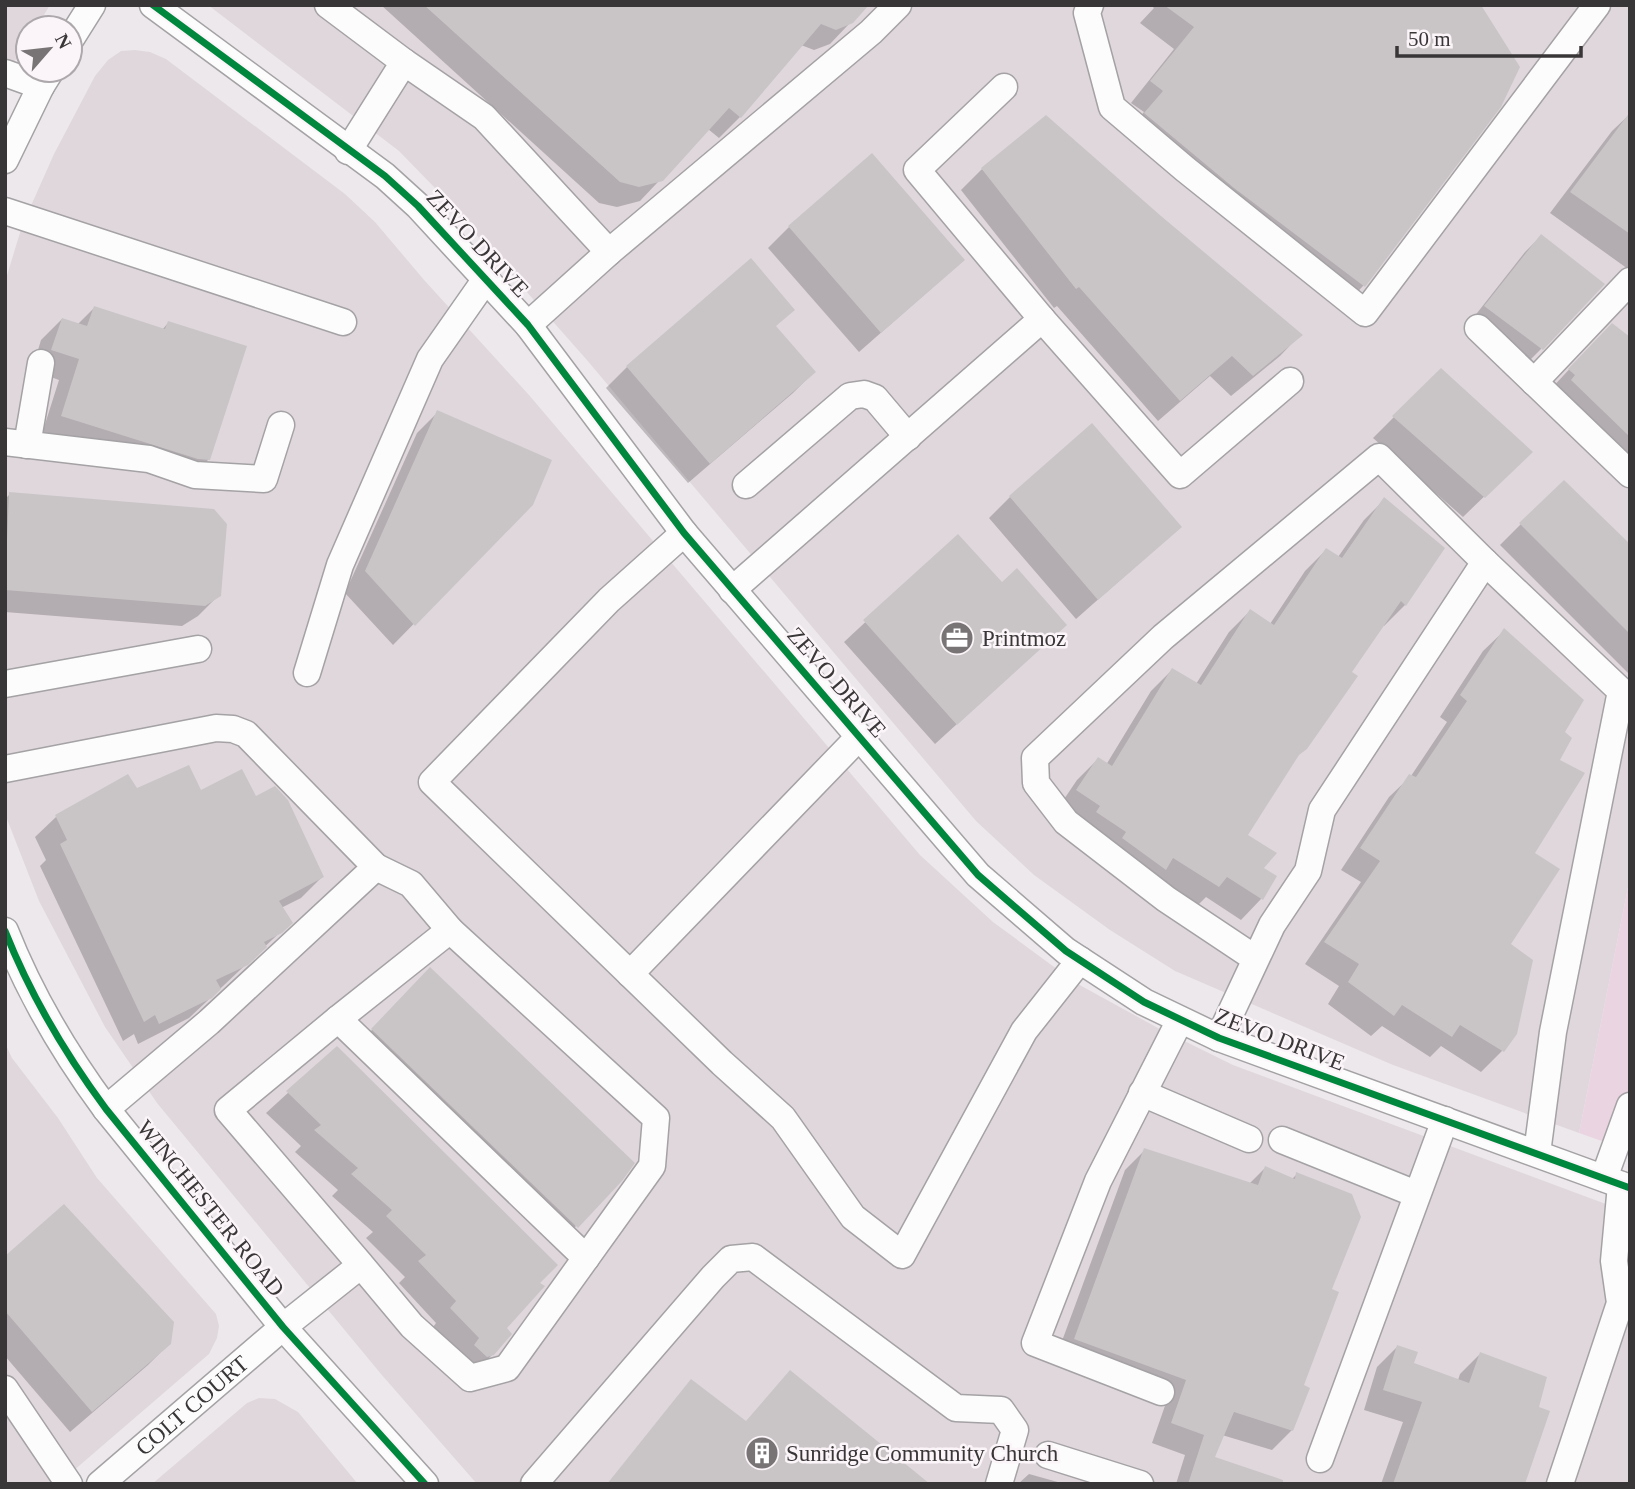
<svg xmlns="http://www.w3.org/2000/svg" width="1635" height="1489" font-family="Georgia,serif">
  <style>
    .built { fill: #e0d7dc }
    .green { fill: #ebd4e1 }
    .shadow { fill: #0003 }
    .building { fill: #c9c5c7 }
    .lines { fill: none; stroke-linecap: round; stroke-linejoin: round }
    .minor-casing { stroke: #a4a2a4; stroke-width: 29 }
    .minor { stroke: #fcfcfc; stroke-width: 26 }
    .cycleway-casing { stroke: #fbf4f8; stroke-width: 11 }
    .cycleway { stroke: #00873e; stroke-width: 7 }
    .labels { text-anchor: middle; stroke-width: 5; stroke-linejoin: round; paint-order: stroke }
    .street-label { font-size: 23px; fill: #393637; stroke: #fbf4f8 }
    .poi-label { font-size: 23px; fill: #393637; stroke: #fbf4f8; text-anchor: start }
  </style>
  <rect width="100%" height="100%" fill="#ede8eb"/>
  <!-- built -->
  <path class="built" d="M 5,5 L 50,5 L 36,28 L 28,28 L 28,41 L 5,76 Z
    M 208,5 L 1630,5 L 1630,877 L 1579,1133 L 1393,1065 L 1175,971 L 1110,930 L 1034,875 L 976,821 L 586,359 L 435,188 L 399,151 Z
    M 135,50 L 150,52 L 166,59 L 345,194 L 375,222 L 425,281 L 529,395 L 920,855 L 993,922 L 1076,983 L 1158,1028 L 1233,1065 L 1630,1213 L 1630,1484 L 477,1484 L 381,1374 L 157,1103 L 105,1027 L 39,901 L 5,814 L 5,282 L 22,226 L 54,154 L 95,76 L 108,60 L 121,51 Z
    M 5,1043 L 12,1058 L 58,1118 L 97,1178 L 216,1314 L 219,1326 L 217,1338 L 209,1354 L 58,1484 L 5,1484 Z
    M 259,1398 L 275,1399 L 298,1412 L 358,1484 L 152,1484 L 247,1403 Z"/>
  <!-- green -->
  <path class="green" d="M 1630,877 L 1630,1151 L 1579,1133 Z"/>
  <!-- shadow -->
  <path class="shadow" d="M 381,5 L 867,5 L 830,44 L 814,50 L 801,45 L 740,117 L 719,138 L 708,129 L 640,201 L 617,207 L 599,203 Z
    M 1151,5 L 1479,5 L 1499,106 L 1363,286 L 1343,307 L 1213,209 L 1124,135 L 1144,112 L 1131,103 L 1174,49 L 1140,23 L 1154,8 Z
    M 1630,114 L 1630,267 L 1628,269 L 1550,213 L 1612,131 Z
    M 982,169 L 1300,335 L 1280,356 L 1231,396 L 1210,376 L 1158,421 L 1057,306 L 1054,308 L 961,190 Z
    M 789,227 L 941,280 L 859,352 L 768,248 Z
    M 1541,236 L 1541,349 L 1526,364 L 1470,322 L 1525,252 Z
    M 751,261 L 775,327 L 814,372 L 793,393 L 688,483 L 606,388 L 627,367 Z
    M 94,308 L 162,330 L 168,323 L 209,459 L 188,480 L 41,437 L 59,380 L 32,370 L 41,340 L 62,319 L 77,325 Z
    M 1630,339 L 1630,478 L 1549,391 L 1591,346 Z
    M 1441,370 L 1530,452 L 1463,517 L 1373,438 Z
    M 438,412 L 531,504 L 393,645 L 345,593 L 417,433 Z
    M 10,494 L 219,595 L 198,616 L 182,626 L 5,612 L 5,499 Z
    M 1010,497 L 1180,527 L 1076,619 L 989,518 Z
    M 1385,499 L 1443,548 L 1405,605 L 1384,626 L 1382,624 L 1246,835 L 1261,868 L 1274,877 L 1261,899 L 1241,920 L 1206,897 L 1196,907 L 1056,811 L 1077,780 L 1098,759 L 1106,765 L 1151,691 L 1172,670 L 1196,684 L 1229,632 L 1250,611 L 1270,624 L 1305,571 L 1326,550 L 1338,557 L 1364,520 Z
    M 1521,524 L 1630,546 L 1630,675 L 1500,545 Z
    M 958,536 L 1044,645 L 935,744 L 844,642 Z
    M 1504,631 L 1563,732 L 1509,945 L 1502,1051 L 1481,1072 L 1441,1046 L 1430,1057 L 1382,1026 L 1371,1036 L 1328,1004 L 1339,986 L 1305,964 L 1361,882 L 1341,870 L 1389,797 L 1411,776 L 1447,722 L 1440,717 L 1483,651 Z
    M 136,791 L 200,793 L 255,799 L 322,877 L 301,898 L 281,908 L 290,923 L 189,1018 L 138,1044 L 134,1034 L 123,1041 L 40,866 L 46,860 L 35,837 L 56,817 Z
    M 409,991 L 576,1226 L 556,1247 L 352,1051 Z
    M 337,1048 L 537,1283 L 505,1328 L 493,1354 L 472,1375 L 431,1330 L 436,1323 L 399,1283 L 405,1277 L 366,1238 L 373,1232 L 332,1196 L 338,1190 L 295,1152 L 301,1146 L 266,1113 Z
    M 1145,1150 L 1249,1184 L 1265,1168 L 1292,1179 L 1297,1174 L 1330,1290 L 1302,1386 L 1292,1430 L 1272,1450 L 1222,1435 L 1212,1458 L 1289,1484 L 1176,1484 L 1185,1455 L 1152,1443 L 1167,1400 L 1055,1360 L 1125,1170 Z
    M 5,1258 L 170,1343 L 148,1365 L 70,1432 L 5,1356 Z
    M 1397,1347 L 1412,1364 L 1458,1380 L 1460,1374 L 1480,1354 L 1523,1484 L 1381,1484 L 1403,1422 L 1364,1410 L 1377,1367 Z
    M 1029,1474 L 1065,1484 L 1018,1484 Z
    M 252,1482 L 263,1482 L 269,1484 L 249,1484 Z"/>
  <!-- building -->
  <path class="building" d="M 424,5 L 869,5 L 853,23 L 836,30 L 821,24 L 741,118 L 729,108 L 663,181 L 639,187 L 620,182 Z
    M 1164,5 L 1481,5 L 1520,67 L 1501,107 L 1365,287 L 1234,188 L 1144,113 L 1163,91 L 1150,81 L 1194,27 Z
    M 1630,112 L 1630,234 L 1570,192 Z
    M 1046,115 L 1161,216 L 1303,335 L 1253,376 L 1232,356 L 1180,401 L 1079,287 L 1076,289 L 981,168 Z
    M 872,153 L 965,260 L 881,333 L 788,226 Z
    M 1541,234 L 1605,284 L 1543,350 L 1484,306 Z
    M 751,258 L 795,310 L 776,326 L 816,372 L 710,464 L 626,366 Z
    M 94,306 L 165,329 L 168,321 L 247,346 L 210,460 L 198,459 L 61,416 L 79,359 L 51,350 L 62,318 L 87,326 Z
    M 1612,323 L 1630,337 L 1630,437 L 1571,380 L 1575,375 L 1568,369 Z
    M 1441,368 L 1533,452 L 1485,498 L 1392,416 Z
    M 437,410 L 552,460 L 533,505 L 415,626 L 365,571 Z
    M 1092,423 L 1182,527 L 1098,600 L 1009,496 Z
    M 1564,480 L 1630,544 L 1630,634 L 1519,523 Z
    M 9,492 L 214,509 L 227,524 L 221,596 L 205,606 L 5,590 Z
    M 1384,497 L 1445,548 L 1406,606 L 1401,601 L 1352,672 L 1358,676 L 1307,749 L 1299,755 L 1248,835 L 1277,853 L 1264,868 L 1277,876 L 1263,900 L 1227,877 L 1219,887 L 1173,858 L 1166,870 L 1122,838 L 1126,832 L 1096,812 L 1100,806 L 1076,790 L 1098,757 L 1112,766 L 1172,668 L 1201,685 L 1250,609 L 1274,625 L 1326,548 L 1342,558 Z
    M 958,534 L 1002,582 L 1017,568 L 1067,625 L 957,725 L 863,620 Z
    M 1504,628 L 1584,700 L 1565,732 L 1572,738 L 1560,760 L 1585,773 L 1535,853 L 1560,869 L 1511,944 L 1533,960 L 1517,1034 L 1504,1052 L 1460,1025 L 1452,1037 L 1402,1005 L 1394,1016 L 1348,982 L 1359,964 L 1324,942 L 1380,861 L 1360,848 L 1409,774 L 1416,777 L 1467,701 L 1460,695 Z
    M 189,765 L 201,790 L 242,769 L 256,796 L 275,786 L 288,800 L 324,877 L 279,901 L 293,923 L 282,933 L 264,942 L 267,947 L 248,965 L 216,980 L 221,989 L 212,998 L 159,1024 L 155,1015 L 144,1022 L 60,844 L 67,840 L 55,815 L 128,774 L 137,788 Z
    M 430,967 L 635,1163 L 622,1181 L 578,1228 L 371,1029 Z
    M 337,1046 L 558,1265 L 540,1283 L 545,1286 L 507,1328 L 512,1334 L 494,1355 L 487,1357 L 474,1345 L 479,1338 L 450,1308 L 456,1301 L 418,1261 L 426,1255 L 386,1216 L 392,1210 L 351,1174 L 358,1168 L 314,1130 L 321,1125 L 286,1091 Z
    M 1144,1148 L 1258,1185 L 1265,1166 L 1295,1179 L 1296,1172 L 1352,1194 L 1361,1217 L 1332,1289 L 1339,1292 L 1304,1385 L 1310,1388 L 1293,1431 L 1234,1412 L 1215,1457 L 1283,1480 L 1283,1484 L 1188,1484 L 1204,1435 L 1171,1423 L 1186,1380 L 1074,1339 Z
    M 64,1204 L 174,1322 L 171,1344 L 92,1412 L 5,1311 L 5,1256 Z
    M 1397,1345 L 1418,1352 L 1414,1363 L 1469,1383 L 1480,1352 L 1547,1377 L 1539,1407 L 1550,1411 L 1525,1484 L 1393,1484 L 1422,1402 L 1383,1390 Z
    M 790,1370 L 930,1484 L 607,1484 L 691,1379 L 746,1421 Z"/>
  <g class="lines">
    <defs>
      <g id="minor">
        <path d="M 153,5 L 385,176 L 418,206 L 528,325 L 684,533 L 978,875 L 1066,951 L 1144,1002 L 1219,1038 L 1630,1188"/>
        <path d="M 328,5 L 404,62 L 348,151"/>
        <path d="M 1090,5 L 1087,13 L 1112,107 L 1185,169 L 1365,313 L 1597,5"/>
        <path d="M 70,40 L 92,5"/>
        <path d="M 404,62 L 484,117 L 609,252"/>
        <path d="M 5,73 L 41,86"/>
        <path d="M 1004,87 L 917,170 L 1042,319 L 1180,475 L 1290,381"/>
        <path d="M 5,160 L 41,86 L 51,70"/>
        <path d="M 5,211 L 343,322"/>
        <path d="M 528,325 L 609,252 L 871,32 L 898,5"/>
        <path d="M 1478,328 L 1630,474"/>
        <path d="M 1534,382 L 1630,281"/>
        <path d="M 5,442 L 149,459 L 195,475 L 264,479 L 281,425"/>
        <path d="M 27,445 L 41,363"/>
        <path d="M 746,485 L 850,396 L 864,394 L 875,398 L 908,437"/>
        <path d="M 684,533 L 609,600 L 432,782 L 722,1063 L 783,1118 L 853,1217 L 902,1255 L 1024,1031 L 1080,960"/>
        <path d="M 1485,562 L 1621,691 L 1553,1032 L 1537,1153"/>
        <path d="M 732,590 L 1042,319"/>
        <path d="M 307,673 L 340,565 L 430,359 L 486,279"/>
        <path d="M 5,684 L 198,649"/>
        <path d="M 5,769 L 216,728 L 233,729 L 246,734 L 376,867 L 209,1022 L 106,1109"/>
        <path d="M 376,867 L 411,884 L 450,930"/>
        <path d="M 5,931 C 30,994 66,1055 106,1109 L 283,1327 L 425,1484"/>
        <path d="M 630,974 L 859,737"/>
        <path d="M 338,1019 L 586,1258"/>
        <path d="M 1219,1038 L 1272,925 L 1308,871 L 1322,810 L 1485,562 L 1379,457 L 1163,637 L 1035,758 L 1036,783 L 1066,822 L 1166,899 L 1256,959"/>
        <path d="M 1142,1093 L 1249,1139"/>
        <path d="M 1282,1140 L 1416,1194"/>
        <path d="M 1604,1178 L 1630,1106"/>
        <path d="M 5,1389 L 69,1484"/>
        <path d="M 1161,1392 L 1035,1343 L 1098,1181 L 1180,1020"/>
        <path d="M 1048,1455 L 1140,1484"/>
        <path d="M 1320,1459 L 1445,1120"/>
        <path id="s1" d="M 100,1484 L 283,1327 L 361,1265 L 228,1110 L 338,1019 L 450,930 L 656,1118 L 652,1166 L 507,1368 L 470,1378 L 412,1326 L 361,1265"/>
        <path d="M 534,1484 L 713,1277 L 731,1259 L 753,1257 L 956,1408 L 1001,1410 L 1015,1430 L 999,1484"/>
        <path d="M 1560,1484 L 1620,1303 L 1614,1261 L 1621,1185"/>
      </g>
    </defs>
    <!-- minor casing -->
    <use href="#minor" class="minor-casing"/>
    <!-- minor -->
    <use href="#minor" class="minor"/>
    <defs>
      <path id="cycleway" d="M 153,5 L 385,176 L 418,206 L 528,325 L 684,533 L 978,875 L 1066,951 L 1144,1002 L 1219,1038 L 1630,1188
        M 5,931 C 30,994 66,1055 106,1109 L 283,1327 L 425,1484"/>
    </defs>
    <!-- cycleway casing -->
    <use href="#cycleway" class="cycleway-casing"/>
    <!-- cycleway -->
    <use href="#cycleway" class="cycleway"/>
  </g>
  <!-- icons -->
  <defs>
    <symbol id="office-disc" viewBox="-11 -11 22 22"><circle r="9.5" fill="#787476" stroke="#fbf4f8"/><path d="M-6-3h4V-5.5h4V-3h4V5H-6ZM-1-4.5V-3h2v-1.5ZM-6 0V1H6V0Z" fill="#fff"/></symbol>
    <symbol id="building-disc" viewBox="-11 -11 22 22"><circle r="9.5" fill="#787476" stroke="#fbf4f8"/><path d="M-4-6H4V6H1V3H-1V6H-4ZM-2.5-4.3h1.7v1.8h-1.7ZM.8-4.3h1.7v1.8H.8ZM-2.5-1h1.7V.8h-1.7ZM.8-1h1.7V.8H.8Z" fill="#fff"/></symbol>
  </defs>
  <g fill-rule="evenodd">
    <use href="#office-disc" x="938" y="619" width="38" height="38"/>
    <use href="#building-disc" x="743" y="1434" width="38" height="38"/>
  </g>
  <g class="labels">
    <!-- street labels -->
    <g class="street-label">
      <text transform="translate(478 243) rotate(47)" y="8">ZEVO DRIVE</text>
      <text transform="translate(837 682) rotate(49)" y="8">ZEVO DRIVE</text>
      <text transform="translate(1280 1039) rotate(21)" y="8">ZEVO DRIVE</text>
      <text transform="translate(211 1208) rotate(51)" y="8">WINCHESTER ROAD</text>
      <text dy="8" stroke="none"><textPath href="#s1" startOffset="121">COLT COURT</textPath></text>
    </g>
    <!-- poi labels -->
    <g class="poi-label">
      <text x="982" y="646">Printmoz</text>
      <text x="786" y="1461">Sunridge Community Church</text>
    </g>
  </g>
  <!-- border -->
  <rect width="1635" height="1489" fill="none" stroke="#393637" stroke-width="14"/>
  <!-- north arrow -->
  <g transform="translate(49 49) rotate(62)"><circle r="33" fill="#fbf4f8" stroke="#ada8ab" stroke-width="2"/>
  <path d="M0-5L12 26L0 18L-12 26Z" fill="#787476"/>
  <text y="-10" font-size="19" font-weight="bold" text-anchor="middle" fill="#393637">N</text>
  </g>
  <!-- scale -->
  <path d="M1397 46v10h184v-10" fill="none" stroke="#393637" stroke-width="3.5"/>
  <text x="1408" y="46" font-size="21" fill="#393637" stroke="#fbf4f8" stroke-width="5" paint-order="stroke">50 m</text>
</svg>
